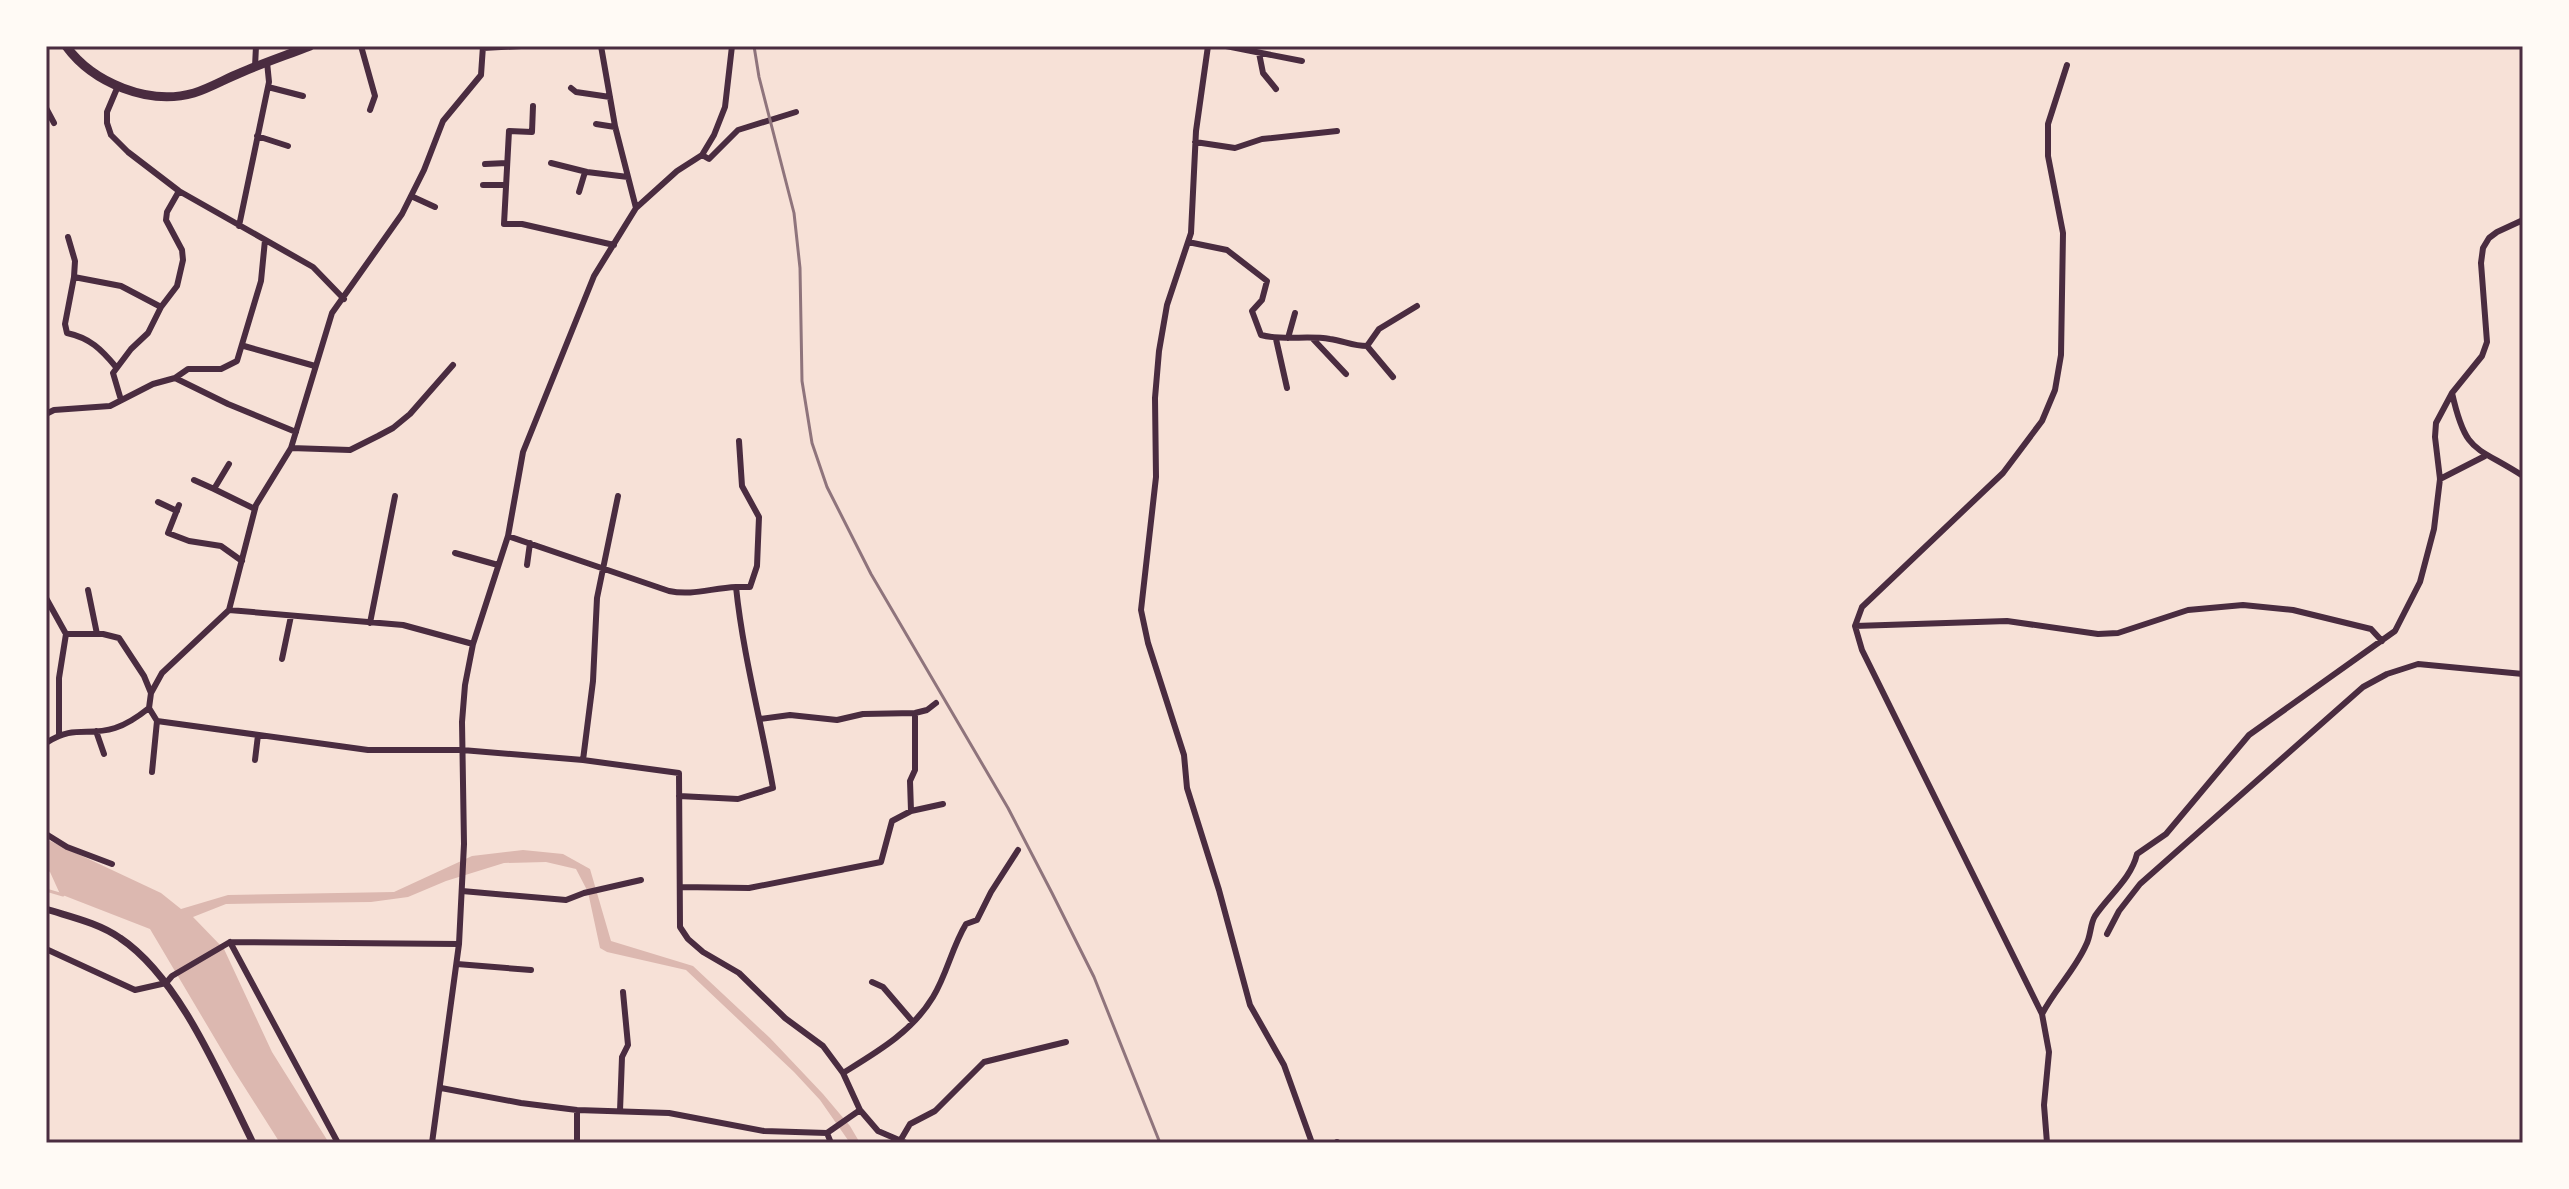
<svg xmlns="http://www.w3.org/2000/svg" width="2569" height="1189" font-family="'Roboto Condensed',sans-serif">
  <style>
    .water { fill: #dcb8b0 }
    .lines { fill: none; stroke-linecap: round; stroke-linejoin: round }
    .stream { stroke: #dcb8b0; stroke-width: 3 }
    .minor { stroke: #4a2c40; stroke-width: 6 }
    .tertiary { stroke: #4a2c40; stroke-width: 7 }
    .primary { stroke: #4a2c40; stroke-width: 9 }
    .rail { stroke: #8f747c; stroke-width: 3 }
    .neatline { fill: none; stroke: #4a2c40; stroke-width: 3 }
  </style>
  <rect width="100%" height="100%" fill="#f7e1d7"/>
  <!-- water -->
  <path class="water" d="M 46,839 L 161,893 L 181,909 L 228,895 L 394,892 L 472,856 L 523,850 L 563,854 L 590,869 L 611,941 L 693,966 L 770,1038 L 823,1094 L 850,1126 L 860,1143 L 850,1143 L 820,1100 L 794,1072 L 686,970 L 607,952 L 600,948 L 588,892 L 576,869 L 546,862 L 504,863 L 446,881 L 408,897 L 371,902 L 226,904 L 193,917 L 224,949 L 272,1052 L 329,1143 L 280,1143 L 233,1069 L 150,929 L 60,894 L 50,872 L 46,870 Z"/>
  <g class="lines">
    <!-- stream -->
    <path class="stream" d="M 46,890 L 63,895"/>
    <!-- minor -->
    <path class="minor" d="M 361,46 L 375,96 L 370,110
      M 601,46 L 615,126 L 636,208
      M 1208,46 L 1196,131 L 1191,233 L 1167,305 L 1159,351 L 1155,398 L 1156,477 L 1141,610 L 1148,643 L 1184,755 L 1187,788 L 1219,890 L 1250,1005 L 1284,1065 L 1312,1143
      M 1226,46 L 1302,61
      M 483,48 L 521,46
      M 1259,53 L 1263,73 L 1276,89
      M 255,67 L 256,46
      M 118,86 L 107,112 L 107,123 L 111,135 L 128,152 L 179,191 L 313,267 L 344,299
      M 268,87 L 303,96
      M 571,88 L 576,92 L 610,97
      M 533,106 L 532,132 L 509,131 L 504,224 L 522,224 L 614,245
      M 46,108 L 54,123
      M 596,124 L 615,127
      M 257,136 L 288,146
      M 1195,142 L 1235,148 L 1262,139 L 1337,131
      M 702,155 L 709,159 L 738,130 L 796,112
      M 551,163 L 587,172 L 628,177
      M 485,164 L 507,163
      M 483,185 L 506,185
      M 579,192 L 585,172
      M 411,196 L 435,207
      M 239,226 L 269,82 L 267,62
      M 68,237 L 75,261 L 74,277
      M 1188,242 L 1227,250 L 1267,281 L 1262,300 L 1252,311 L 1261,335 C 1284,341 1307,335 1330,339 C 1344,341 1353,346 1367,346 L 1379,329 L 1417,306
      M 1288,338 L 1295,313
      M 1276,339 L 1287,388
      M 1313,339 L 1346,374
      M 244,346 L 315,366
      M 1367,346 L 1393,377
      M 116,367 C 101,349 90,338 67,333 L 65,324 L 74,277 L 121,286 L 161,307
      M 175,378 L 228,404 L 296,432
      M 2452,393 C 2466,455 2475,445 2523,476
      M 121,400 L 113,373 L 131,349 L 148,333 L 161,307 L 177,286 L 183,260 L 182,250 L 166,220 L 167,212 L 179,191
      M 46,414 L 54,410 L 110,406 L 153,384 L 175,378 L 188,369 L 221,369 L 237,361 L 261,281 L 265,240
      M 291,448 L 350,450 L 378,436 L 393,428 L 410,414 L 453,365
      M 229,464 L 214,489 L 255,509
      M 2440,479 L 2485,456
      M 194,480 L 214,489
      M 158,502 L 177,511
      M 179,505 L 168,533 L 189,541 L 221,546 L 242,561
      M 508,536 L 669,591 C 692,596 712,588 736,587 C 743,655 761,721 773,788 L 738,799 L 679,796
      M 455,553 L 498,565
      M 527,565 L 530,543
      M 736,587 L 750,587 L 757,566 L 759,517 L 742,486 L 739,441
      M 88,590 L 97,634
      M 46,598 L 66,634 L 103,634 L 119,638 L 144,676 L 151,693
      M 229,610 L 403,625 L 473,644
      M 370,623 L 395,496
      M 1855,626 L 2007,621 L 2098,634 L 2118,633 L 2188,610 L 2243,605 L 2293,610 L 2371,629 L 2382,641
      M 282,659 L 291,616
      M 149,708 L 151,693 L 162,673 L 229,610 L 256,505 L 291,448 L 332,313 L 402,214 L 424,170 L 443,121 L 481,75 L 483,46
      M 760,719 L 790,715 L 837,720 L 863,714 L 915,713 L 927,710 L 936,703
      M 96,731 L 104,754
      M 59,735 L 59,678 L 66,634
      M 46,743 C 75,724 87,737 115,728 C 128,724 139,716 149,708 L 157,721 L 368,750 L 462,750 L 583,760 L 679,773 L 680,927 L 688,939 L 703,952 L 739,973 L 785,1018 L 823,1046 L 843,1073 L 860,1110 L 878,1131 L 906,1143
      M 255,760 L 258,735
      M 583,760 L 593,681 L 597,598 L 618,496
      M 152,772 L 157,721
      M 911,811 L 910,781 L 915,770 L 915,713
      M 46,834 L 67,847 L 112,864
      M 680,887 L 749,888 L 881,862 L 892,821 L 911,811 L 943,804
      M 462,891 L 566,900 L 584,893 L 641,880
      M 2107,934 L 2119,911 L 2140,884 L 2363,687 L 2387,674 L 2418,664 L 2523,674
      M 230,942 L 338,1143
      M 46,949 L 135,990 L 166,983 L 172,976 L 230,942 L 459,944
      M 457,964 L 531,970
      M 872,982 L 883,987 L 913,1022
      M 2042,1014 C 2055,989 2075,970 2086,945 C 2091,936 2090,924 2095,916 C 2109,895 2131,879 2137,854 L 2166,834 L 2249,735 L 2395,631 L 2420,582 L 2434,529 L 2440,479 L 2435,437 L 2436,423 L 2452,393 L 2482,356 L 2487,342 L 2481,263 L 2483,248 L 2489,238 L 2497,232 L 2523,220
      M 843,1073 C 877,1052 912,1032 933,997 C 947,974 952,947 966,924 L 977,920 L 991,892 L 1018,850
      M 441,1088 L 521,1103 L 577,1110 L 669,1113 L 764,1131 L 827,1133 L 831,1143
      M 620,1111 L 622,1057 L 628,1045 L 623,992
      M 827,1133 L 860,1110
      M 900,1141 L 910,1124 L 935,1111 L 984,1062 L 1066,1042
      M 432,1143 L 459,944 L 464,844 L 462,722 L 465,685 L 473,644 L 508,536 L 523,452 L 594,276 L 636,208 L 677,171 L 702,155 L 714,135 L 725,107 L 732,46
      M 577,1143 L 577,1110
      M 1337,1143 L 1337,1142
      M 2047,1143 L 2044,1105 L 2049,1052 L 2042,1014 L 1862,650 L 1855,626 L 1862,607 L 2003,473 L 2042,421 L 2055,390 L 2061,355 L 2063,233 L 2048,156 L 2048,124 L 2067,65"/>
    <!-- tertiary -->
    <path class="tertiary" d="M 46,909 C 71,917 99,923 120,938 C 180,978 221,1079 253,1143"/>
    <!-- primary -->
    <path class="primary" d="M 66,46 C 93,83 149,106 194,93 C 210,88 225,79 240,73 C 263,63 287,55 310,46"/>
    <!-- rail -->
    <path class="rail" d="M 754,46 L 759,77 L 794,213 L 800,268 L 802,381 L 812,443 L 827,487 L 871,574 L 1008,808 L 1052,893 L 1094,977 L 1160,1143"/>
  </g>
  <!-- border -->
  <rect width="2569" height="1189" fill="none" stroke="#fffaf5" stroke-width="96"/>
  <rect x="48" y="48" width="2473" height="1093" class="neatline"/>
</svg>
